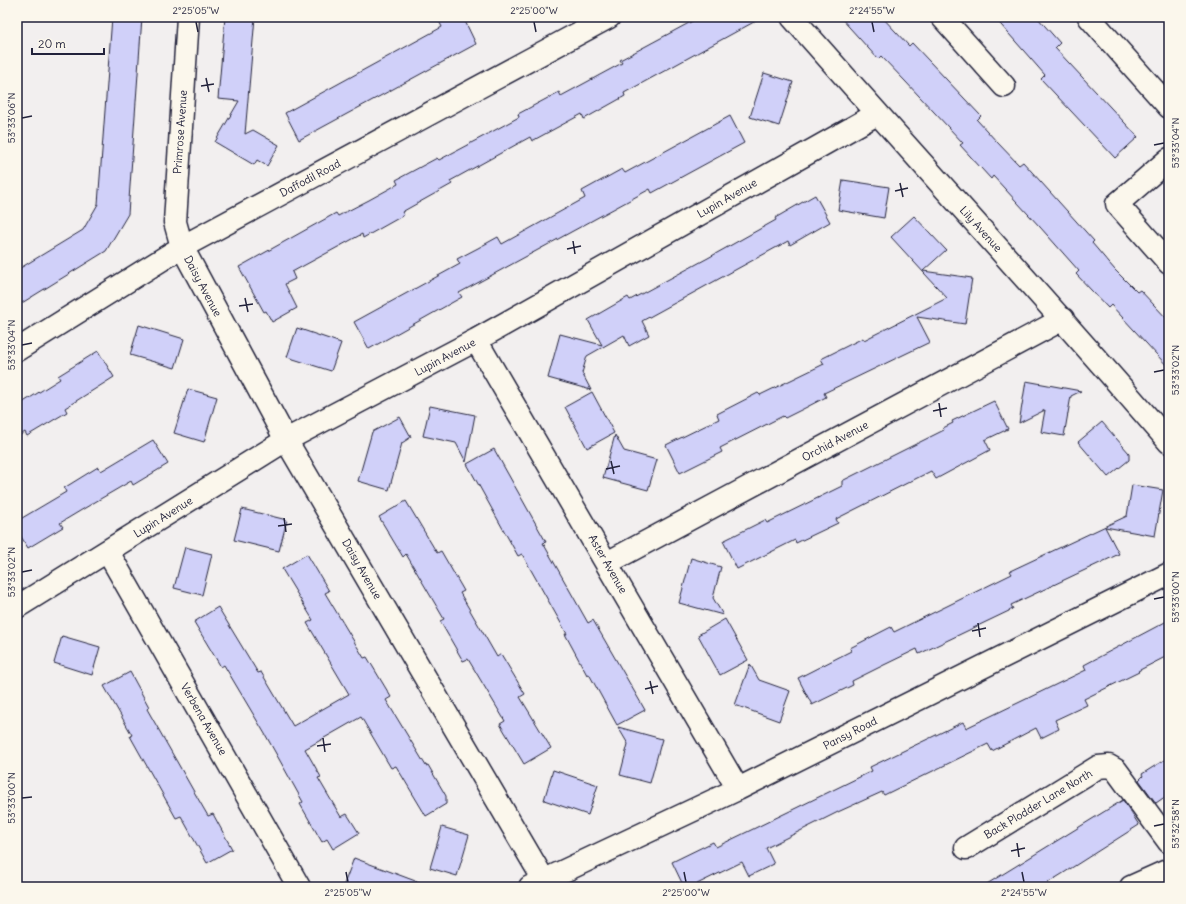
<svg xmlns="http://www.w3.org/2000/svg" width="1186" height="904" font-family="Delius,sans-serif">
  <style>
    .building { fill: #d0d0f9; stroke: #22223b }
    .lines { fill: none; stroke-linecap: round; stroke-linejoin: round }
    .minor-casing { stroke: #22223b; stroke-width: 25 }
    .major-casing { stroke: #22223b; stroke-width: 25 }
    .minor { stroke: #fbf7ec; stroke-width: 22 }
    .major { stroke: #fbf7ec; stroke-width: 22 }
    .ticks { fill: none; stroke: #22223b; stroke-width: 1.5 }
    .labels { text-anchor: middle; stroke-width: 4; stroke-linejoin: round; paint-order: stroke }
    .street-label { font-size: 11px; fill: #22223b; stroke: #fbf7ec }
    .neatline { fill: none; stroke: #22223b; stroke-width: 1.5 }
    .ticks-label { font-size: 10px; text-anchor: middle; fill: #22223b }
  </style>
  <rect width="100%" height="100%" fill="#f2efef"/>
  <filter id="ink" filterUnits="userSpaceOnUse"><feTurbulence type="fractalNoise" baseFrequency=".025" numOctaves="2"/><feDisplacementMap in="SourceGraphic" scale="8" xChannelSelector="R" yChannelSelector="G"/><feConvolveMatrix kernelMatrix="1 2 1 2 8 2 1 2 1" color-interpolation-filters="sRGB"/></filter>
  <g filter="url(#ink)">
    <!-- building -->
    <path class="building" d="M 112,17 L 142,17 L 128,214 L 106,251 L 17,306 L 17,270 L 83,230 L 98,204 Z
      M 225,17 L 255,17 L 245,134 L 253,130 L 279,145 L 267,166 L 257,160 L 254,165 L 215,142 L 239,101 L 218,99 Z
      M 437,17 L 463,17 L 476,44 L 299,140 L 285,113 L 442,27 Z
      M 700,17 L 763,17 L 624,93 L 625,96 L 584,119 L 582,114 L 532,141 L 530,137 L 450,181 L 452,184 L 402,212 L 404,215 L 363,238 L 362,234 L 292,272 L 295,279 L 285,284 L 297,308 L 272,322 L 266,311 L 264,312 L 239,267 L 336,213 L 338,216 L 369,200 L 398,184 L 396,180 L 437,158 L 439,160 L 486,135 L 519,117 L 518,114 L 559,92 L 561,96 L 622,63 L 620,60 Z
      M 840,17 L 882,17 L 909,46 L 912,43 L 981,116 L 977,120 L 997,142 L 1019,165 L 1023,162 L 1094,241 L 1092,243 L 1115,270 L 1137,292 L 1140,290 L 1169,321 L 1169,368 L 1111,305 L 1108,308 L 1076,274 L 1079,271 L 1040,227 L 993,176 L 991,179 L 960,145 L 963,143 L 905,81 L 881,56 L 878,59 Z
      M 994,17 L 1037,17 L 1060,43 L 1055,48 L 1138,137 L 1115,158 L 1041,79 L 1045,75 Z
      M 764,73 L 793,82 L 779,126 L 750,117 Z
      M 730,116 L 744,143 L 652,193 L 650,189 L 459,293 L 462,297 L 369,349 L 354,322 L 460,264 L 457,259 L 478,248 L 498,237 L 502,244 L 585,198 L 582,191 L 622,169 L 625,173 Z
      M 843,180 L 889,187 L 884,218 L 838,210 Z
      M 815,195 L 830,222 L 790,245 L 788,241 L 642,321 L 649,335 L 629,346 L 624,335 L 587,356 L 582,373 L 591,390 L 548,378 L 560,334 L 602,345 L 588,320 L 628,297 L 630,300 L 708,258 L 776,220 L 775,218 Z
      M 914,216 L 946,250 L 923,271 L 972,278 L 965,324 L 917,317 L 930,342 L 824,393 L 826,397 L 805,408 L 785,418 L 783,416 L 720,448 L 722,452 L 680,473 L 666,445 L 719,419 L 717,414 L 758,393 L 760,395 L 824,364 L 821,359 L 863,338 L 864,340 L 947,298 L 891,237 Z
      M 139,325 L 184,339 L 175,368 L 130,355 Z
      M 297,328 L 341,343 L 331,371 L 287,357 Z
      M 98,351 L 114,377 L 65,408 L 67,412 L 27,436 L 25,432 L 17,437 L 17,406 L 60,379 L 58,376 Z
      M 1026,381 L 1081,391 L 1071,396 L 1064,436 L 1041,432 L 1045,410 L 1019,423 Z
      M 188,389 L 217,397 L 204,442 L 174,433 Z
      M 592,392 L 614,433 L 587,448 L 565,407 Z
      M 994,401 L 1008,429 L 985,440 L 990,450 L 936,479 L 931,471 L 836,519 L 838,523 L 796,543 L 795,540 L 737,569 L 723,541 L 765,520 L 767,523 L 842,486 L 842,481 L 944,430 L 943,428 L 953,423 L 952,421 Z
      M 430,406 L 475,415 L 466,462 L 456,443 L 423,436 Z
      M 400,417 L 411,437 L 402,443 L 389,490 L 358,481 L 372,432 Z
      M 1102,422 L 1129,453 L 1129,460 L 1108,477 L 1078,442 Z
      M 615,435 L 624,451 L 657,460 L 648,490 L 603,478 Z
      M 153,440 L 168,464 L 133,485 L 131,481 L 95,502 L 60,523 L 63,527 L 28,548 L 17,530 L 17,521 L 66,492 L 64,488 L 98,467 L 101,471 Z
      M 494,449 L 546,542 L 543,543 L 588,623 L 593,620 L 645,710 L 617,725 L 589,674 L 587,675 L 565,634 L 567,634 L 522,554 L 518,556 L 467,464 Z
      M 1132,485 L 1163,490 L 1155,536 L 1105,527 L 1119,554 L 1011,605 L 1013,609 L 919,654 L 917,649 L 884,665 L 852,681 L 853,685 L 812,705 L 798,678 L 851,651 L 850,648 L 891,627 L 894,632 L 947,606 L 1012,574 L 1010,571 L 1127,516 Z
      M 406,501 L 437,553 L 441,551 L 464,591 L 460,593 L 497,657 L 501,654 L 525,694 L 520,697 L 551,748 L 524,764 L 500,724 L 505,721 L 468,659 L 463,661 L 440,621 L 444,619 L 406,554 L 403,557 L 379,517 Z
      M 242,509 L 287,520 L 279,551 L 234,540 Z
      M 185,547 L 212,554 L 202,595 L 174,588 Z
      M 307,554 L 329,591 L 325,593 L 364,658 L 367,657 L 391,697 L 386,700 L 426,766 L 428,765 L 446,796 L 446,804 L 426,816 L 396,766 L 391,768 L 361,717 L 305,749 L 321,777 L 318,778 L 341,817 L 347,814 L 359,833 L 333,849 L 327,839 L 322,842 L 300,804 L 303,802 L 265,734 L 224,665 L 221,667 L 194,622 L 218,607 L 258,673 L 261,672 L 293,726 L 349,694 L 307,623 L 313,620 L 282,569 Z
      M 691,558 L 721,567 L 713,598 L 723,615 L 679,603 Z
      M 725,619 L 748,660 L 720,675 L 698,635 Z
      M 1169,620 L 1169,655 L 1138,671 L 1139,672 L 1084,699 L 1087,705 L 1055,720 L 1059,729 L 1041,738 L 1036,728 L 992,751 L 988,744 L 884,795 L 882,792 L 840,811 L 766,848 L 774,864 L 749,876 L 742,862 L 691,887 L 684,887 L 672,862 L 713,842 L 716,847 L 747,832 L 872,771 L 870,767 L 963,722 L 966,728 L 1020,702 L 1086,670 L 1084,665 Z
      M 62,636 L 100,647 L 92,675 L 54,663 Z
      M 750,664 L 759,680 L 790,691 L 779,721 L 735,705 Z
      M 130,672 L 149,707 L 147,709 L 193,790 L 208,816 L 213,814 L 232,849 L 207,863 L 181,816 L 176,818 L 130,736 L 132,735 L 104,686 Z
      M 618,727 L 662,739 L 650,783 L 620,775 L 628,744 Z
      M 1169,757 L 1169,794 L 1156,803 L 1139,780 L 1143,776 L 1142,774 Z
      M 553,770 L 598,785 L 588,815 L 544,800 Z
      M 1123,800 L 1139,825 L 1062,874 L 1041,887 L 982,887 Z
      M 442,827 L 469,835 L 457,876 L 430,868 Z
      M 354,858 L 426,885 L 425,887 L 343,887 Z"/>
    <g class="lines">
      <defs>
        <path id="minor" d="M 188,17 L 175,222 L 182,247 L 286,440 L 548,887
          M 792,17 C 917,159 1045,298 1169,442
          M 942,17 L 1004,86
          M 1089,17 L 1169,107
          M 1169,159 L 1117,204 L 1169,263
          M 476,340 L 738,789
          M 17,350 L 182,247 L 609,17
          M 108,552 L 299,887
          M 607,563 L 1063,319
          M 17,607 L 286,440 L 476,340 L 877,114
          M 966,848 L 1098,767 L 1109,766 L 1116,770 L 1169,842
          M 530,887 L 738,789 L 1169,574"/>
        <path id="major" d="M 1131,887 L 1169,870"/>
      </defs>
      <!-- minor casing -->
      <use href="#minor" class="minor-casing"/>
      <!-- major casing -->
      <use href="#major" class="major-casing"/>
      <!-- minor -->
      <use href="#minor" class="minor"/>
      <!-- major -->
      <use href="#major" class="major"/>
    </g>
  </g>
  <!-- ticks -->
  <path class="ticks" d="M 196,22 L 198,32M 534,22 L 536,32M 872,22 L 874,32M 206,78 L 209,92M 201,86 L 214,84M 22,118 L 32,116M 1154,145 L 1164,143M 900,183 L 903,197M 895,191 L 908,188M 573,241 L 575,254M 567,249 L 581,246M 245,298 L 248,312M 239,306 L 253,304M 22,345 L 32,343M 1154,372 L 1164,370M 939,403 L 941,417M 933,411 L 947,408M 611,461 L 614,474M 606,469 L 620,466M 284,518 L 286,532M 278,526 L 292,524M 22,572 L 32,570M 1154,599 L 1164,597M 978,623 L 980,637M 972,631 L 986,628M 650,681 L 653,694M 645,689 L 658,686M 323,738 L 325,752M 317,746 L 331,744M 22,798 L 32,797M 1154,826 L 1164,824M 1017,843 L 1019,857M 1011,851 L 1025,848M 346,872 L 348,882M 684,872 L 686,882M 1022,872 L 1024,882"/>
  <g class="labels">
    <!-- street labels -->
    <g class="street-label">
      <text transform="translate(180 132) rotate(-86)" y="4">Primrose Avenue</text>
      <text transform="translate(310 178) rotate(-28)" y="4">Daffodil Road</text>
      <text transform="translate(727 198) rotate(-30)" y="4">Lupin Avenue</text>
      <text transform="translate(981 229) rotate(48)" y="4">Lily Avenue</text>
      <text transform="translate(203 286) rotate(62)" y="4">Daisy Avenue</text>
      <text transform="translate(445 357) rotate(-28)" y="4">Lupin Avenue</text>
      <text transform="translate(835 441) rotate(-28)" y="4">Orchid Avenue</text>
      <text transform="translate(163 517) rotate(-32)" y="4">Lupin Avenue</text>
      <text transform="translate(608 564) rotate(60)" y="4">Aster Avenue</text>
      <text transform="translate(362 569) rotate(60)" y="4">Daisy Avenue</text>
      <text transform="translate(204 719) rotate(60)" y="4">Verbena Avenue</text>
      <text transform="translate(850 733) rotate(-27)" y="4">Pansy Road</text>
      <text transform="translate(1038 804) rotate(-31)" y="4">Back Plodder Lane North</text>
    </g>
  </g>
  <!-- margin -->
  <rect width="1186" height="904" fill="none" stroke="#fbf7ec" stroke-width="44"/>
  <!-- scale -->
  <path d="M32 48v6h72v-6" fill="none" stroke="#22223b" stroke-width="2"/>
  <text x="38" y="48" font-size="12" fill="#22223b" stroke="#fbf7ec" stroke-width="3" paint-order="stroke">20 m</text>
  <rect x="22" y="22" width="1142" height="860" class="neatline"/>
  <g class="ticks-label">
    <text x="196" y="14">2°25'05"W</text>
    <text x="534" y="14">2°25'00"W</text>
    <text x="872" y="14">2°24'55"W</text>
    <text transform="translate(11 118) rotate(-90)" y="4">53°33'06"N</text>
    <text transform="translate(1175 143) rotate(-90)" y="4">53°33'04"N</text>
    <text transform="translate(11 345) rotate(-90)" y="4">53°33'04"N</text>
    <text transform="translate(1175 370) rotate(-90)" y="4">53°33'02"N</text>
    <text transform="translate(11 572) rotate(-90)" y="4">53°33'02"N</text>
    <text transform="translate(1175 597) rotate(-90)" y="4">53°33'00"N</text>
    <text transform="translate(11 798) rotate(-90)" y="4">53°33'00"N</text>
    <text transform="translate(1175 824) rotate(-90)" y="4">53°32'58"N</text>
    <text x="348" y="896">2°25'05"W</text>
    <text x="686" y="896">2°25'00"W</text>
    <text x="1024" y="896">2°24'55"W</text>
  </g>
</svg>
